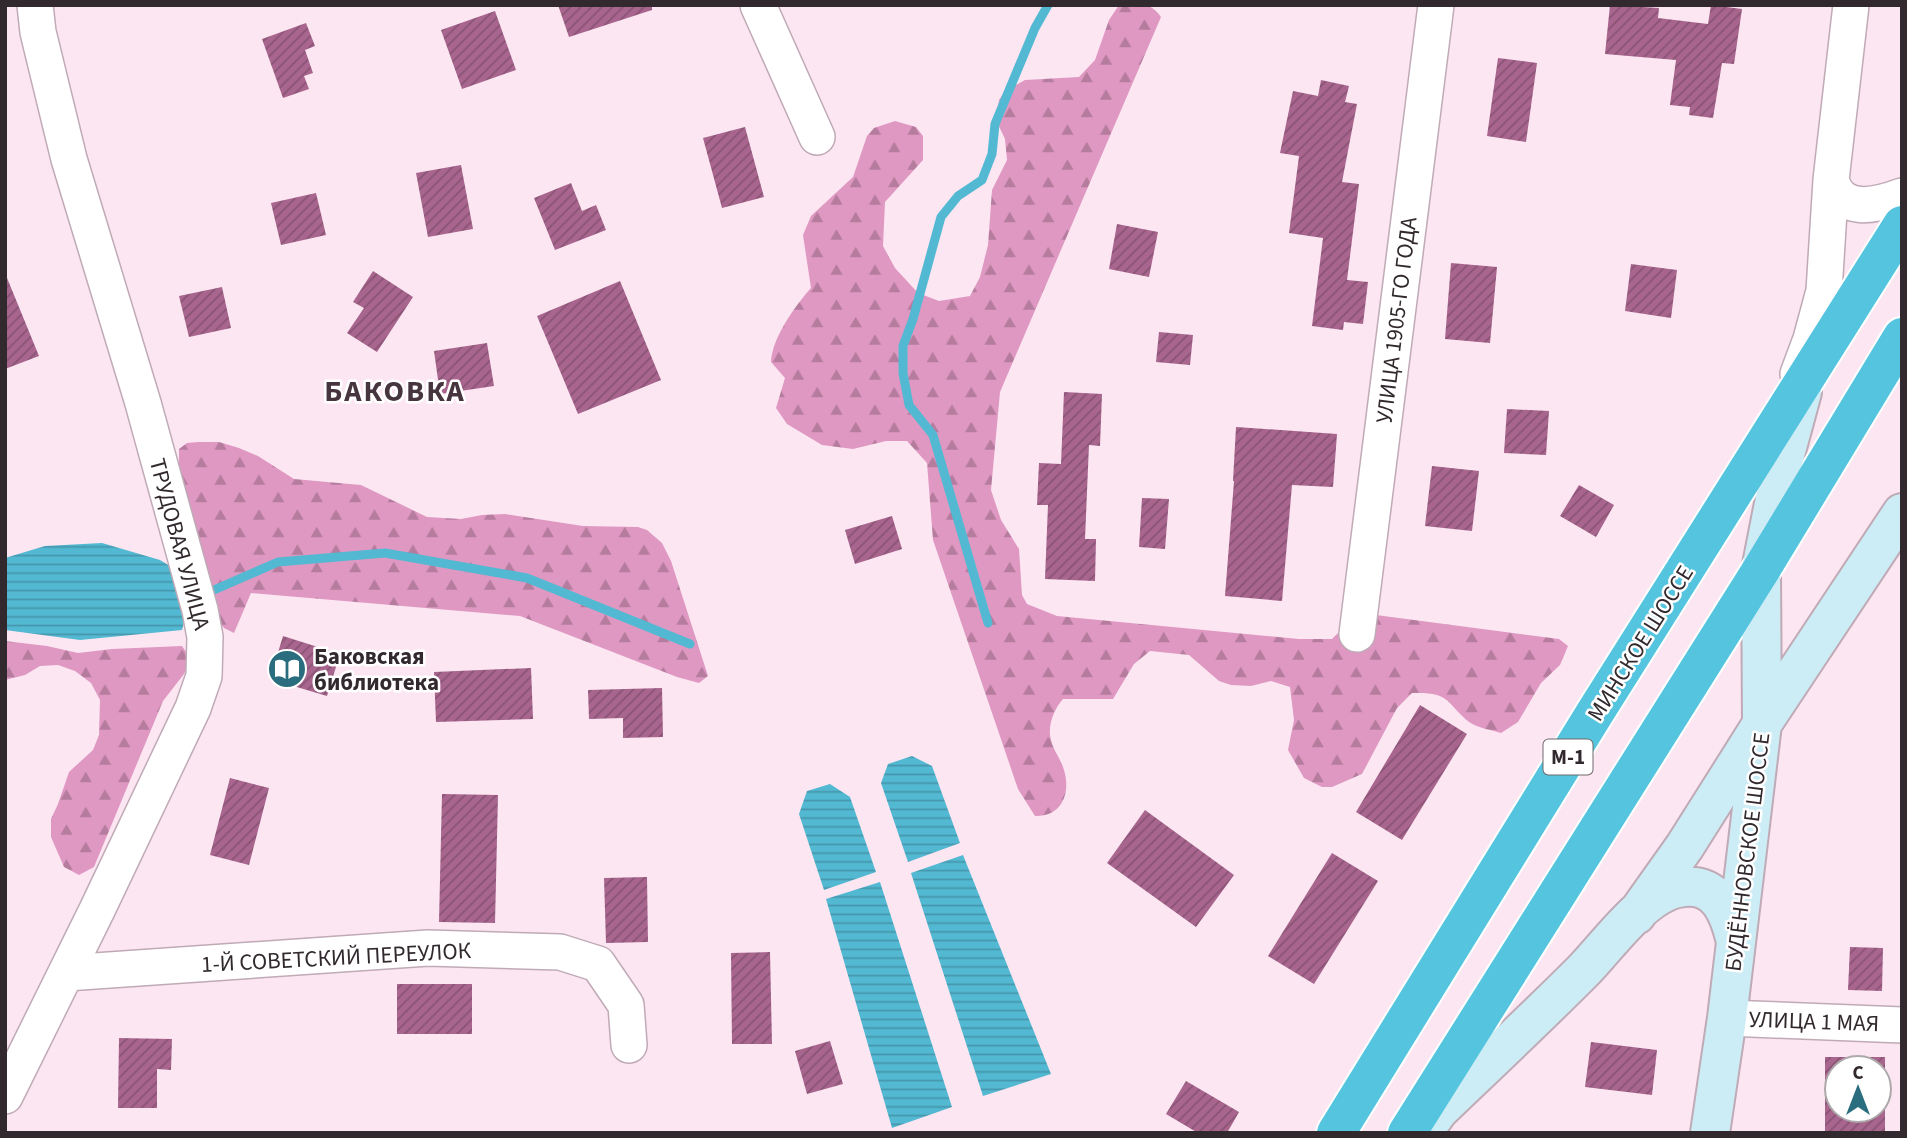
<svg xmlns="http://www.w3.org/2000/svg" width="1907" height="1138" font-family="'Source Sans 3',sans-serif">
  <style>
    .forest { fill: url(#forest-firs) }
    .water { fill: url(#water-rules) }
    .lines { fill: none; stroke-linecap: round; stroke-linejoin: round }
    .stream { stroke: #53b9d2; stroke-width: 9 }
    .building { fill: url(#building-hatch); fill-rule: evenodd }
    .street-casing { stroke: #bfaab6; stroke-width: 38 }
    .secondary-casing { stroke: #bfaab6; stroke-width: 42 }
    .highway-casing { stroke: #fff; stroke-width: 42 }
    .street { stroke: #fff; stroke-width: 35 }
    .secondary { stroke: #ccedf5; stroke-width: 38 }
    .highway { stroke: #55c4de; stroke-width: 38 }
    .labels { text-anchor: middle; stroke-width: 5; stroke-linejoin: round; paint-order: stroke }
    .shield { fill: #fff; stroke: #6f696d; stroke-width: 2 }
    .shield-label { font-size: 21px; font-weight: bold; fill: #31292e }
    .street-label { font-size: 23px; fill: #31292e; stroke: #fff }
    .poi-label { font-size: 23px; font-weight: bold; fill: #31292e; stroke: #fff; text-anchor: start }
    .district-label { font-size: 30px; font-weight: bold; letter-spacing: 2px; fill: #46353f; stroke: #fff }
  </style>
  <defs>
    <pattern id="forest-firs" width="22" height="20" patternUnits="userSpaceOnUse" patternTransform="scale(1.75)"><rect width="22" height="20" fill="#df98c2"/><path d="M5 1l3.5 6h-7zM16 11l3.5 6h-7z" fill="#b57c9e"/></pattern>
    <pattern id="water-rules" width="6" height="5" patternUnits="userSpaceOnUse" patternTransform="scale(1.75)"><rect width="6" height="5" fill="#53b9d2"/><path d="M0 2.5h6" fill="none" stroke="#4596ab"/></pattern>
    <pattern id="building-hatch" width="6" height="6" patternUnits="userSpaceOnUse" patternTransform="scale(1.75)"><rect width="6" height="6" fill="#a8658e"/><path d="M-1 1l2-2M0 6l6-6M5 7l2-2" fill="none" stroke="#895374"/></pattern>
  </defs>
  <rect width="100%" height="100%" fill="#fce6f2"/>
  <!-- forest -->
  <path class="forest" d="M 1119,5 C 1138,5 1149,0 1161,17 L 1000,392 L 991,490 L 1001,520 L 1019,549 L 1022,595 L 1027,604 L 1057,616 L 1299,639 L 1332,639 L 1354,617 L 1376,615 L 1559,639 L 1568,646 L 1560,665 L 1541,683 L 1518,722 L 1501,733 C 1492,730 1477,728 1469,722 C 1444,701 1451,692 1412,693 L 1397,708 L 1362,774 L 1332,787 L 1322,787 L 1304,778 L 1288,750 L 1294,720 L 1290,687 L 1271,681 L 1251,686 L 1231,685 L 1219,681 L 1189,655 L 1150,651 L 1134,664 L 1113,699 L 1063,699 C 1054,709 1047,726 1051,740 C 1053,750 1061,759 1064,770 C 1071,793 1062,817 1035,816 L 1018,789 L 933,540 L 927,463 L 907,441 L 886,441 L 853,449 L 822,445 L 787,424 L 776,408 L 785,378 L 771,362 C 772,338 795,306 811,288 L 803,235 L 811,216 L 853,177 L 867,136 L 874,128 L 895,121 L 916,127 L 923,136 L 923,160 L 885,202 L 883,246 L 895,268 L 918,293 L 939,301 L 970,296 L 980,277 L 988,245 L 992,190 L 1007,160 L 1005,139 L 996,120 L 999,100 L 1005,91 L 1025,80 L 1079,77 L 1095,60 L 1109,20 Z
    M 198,442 L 219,442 L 239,448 L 258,456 L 294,479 L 361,485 L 427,517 L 461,519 L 482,515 L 505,514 L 583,526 L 638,527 L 647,530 L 662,543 L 671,561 L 708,676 L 699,683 L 677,677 L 520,616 L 251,593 L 234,633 L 224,628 L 211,610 L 179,483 L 179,449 L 187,443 Z
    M 5,641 L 47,646 L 78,653 L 112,649 L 182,646 L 191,659 L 184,674 L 163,701 L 94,867 L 79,875 L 64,867 L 51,837 L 51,819 L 58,804 L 69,772 L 93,750 L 99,735 L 100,700 L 91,683 L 75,671 L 58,665 L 40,666 L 25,675 L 5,680 Z"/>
  <!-- water -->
  <path class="water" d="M 102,543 L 160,560 L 170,566 C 177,585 189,610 182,630 L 80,640 L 5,630 L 5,558 L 45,546 Z
    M 912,756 L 932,766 L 960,843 L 908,862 L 881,783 L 888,764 Z
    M 830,784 L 850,797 L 876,872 L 824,890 L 799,814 L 807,791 Z
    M 963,855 L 1051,1074 L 983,1096 L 911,873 Z
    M 880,882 L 952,1107 L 892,1128 L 826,899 Z"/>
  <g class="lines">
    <!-- stream -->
    <path class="stream" d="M 207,593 L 278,562 L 385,553 L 527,578 L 690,644
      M 988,623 L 933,435 L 909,405 L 903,373 L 903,346 L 913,319 L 941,217 L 958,196 L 982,180 L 992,154 L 995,124 L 1035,28 L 1048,5"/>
  </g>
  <!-- building -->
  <path class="building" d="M 558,5 L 652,5 L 652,10 L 569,37 Z
    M 1610,5 L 1659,8 L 1658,18 L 1708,24 L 1711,5 L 1742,9 L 1734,64 L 1722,63 L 1713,118 L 1689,115 L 1690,107 L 1670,105 L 1676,60 L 1605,54 Z
    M 495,11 L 516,70 L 462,89 L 441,30 Z
    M 306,23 L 315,46 L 305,50 L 313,73 L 304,76 L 309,89 L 283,98 L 262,39 Z
    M 1498,58 L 1537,63 L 1526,142 L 1487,136 Z
    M 1321,80 L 1349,86 L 1345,102 L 1357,104 L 1342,182 L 1359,184 L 1347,280 L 1368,282 L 1363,324 L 1344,322 L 1343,330 L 1312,326 L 1323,238 L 1289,233 L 1299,156 L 1280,153 L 1293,91 L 1318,96 Z
    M 745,127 L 764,197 L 722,208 L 703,138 Z
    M 461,165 L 473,229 L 428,237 L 416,173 Z
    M 571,183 L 582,211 L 596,205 L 606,230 L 555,250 L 534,198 Z
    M 316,193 L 326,235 L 281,245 L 271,203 Z
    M 1117,224 L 1158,232 L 1149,277 L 1109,269 Z
    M 1451,263 L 1497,267 L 1490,343 L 1445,339 Z
    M 1631,264 L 1677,270 L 1671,318 L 1625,311 Z
    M 373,271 L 413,297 L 377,352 L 347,333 L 364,308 L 353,302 Z
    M 5,273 L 39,356 L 5,369 Z
    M 620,281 L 661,380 L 578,414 L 537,316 Z
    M 222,287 L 231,328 L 189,337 L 179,296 Z
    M 1159,332 L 1193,335 L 1190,365 L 1156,362 Z
    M 487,343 L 494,386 L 440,394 L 434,351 Z
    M 1064,392 L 1102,394 L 1100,446 L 1089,445 L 1085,539 L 1096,539 L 1095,581 L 1045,579 L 1048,505 L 1037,505 L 1039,463 L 1061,464 Z
    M 1507,409 L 1549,411 L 1546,455 L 1504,453 Z
    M 1236,427 L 1337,434 L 1333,487 L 1292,485 L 1282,601 L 1225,596 L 1234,481 L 1233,481 Z
    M 1432,466 L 1479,471 L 1472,531 L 1425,526 Z
    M 1579,485 L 1614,505 L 1596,537 L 1560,516 Z
    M 1142,498 L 1169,499 L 1165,549 L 1139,547 Z
    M 892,516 L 902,549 L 855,564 L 845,530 Z
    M 283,636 L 340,654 L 327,696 L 270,679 Z
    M 531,668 L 533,719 L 436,722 L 434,672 Z
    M 662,688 L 663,737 L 623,738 L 623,718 L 589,719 L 588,690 Z
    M 1420,705 L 1467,734 L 1402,840 L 1356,812 Z
    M 230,778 L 269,788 L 249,865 L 210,855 Z
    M 442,794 L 498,795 L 495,923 L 439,922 Z
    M 1145,810 L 1234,875 L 1196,927 L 1107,863 Z
    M 1332,853 L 1378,881 L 1314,984 L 1268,956 Z
    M 647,877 L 648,942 L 606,943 L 604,878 Z
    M 1850,947 L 1883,948 L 1882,991 L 1848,990 Z
    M 770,952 L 772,1044 L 732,1044 L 731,953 Z
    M 397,984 L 472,984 L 472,1034 L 397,1034 Z
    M 119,1038 L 172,1039 L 171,1070 L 157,1069 L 157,1108 L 118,1108 Z
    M 830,1041 L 843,1084 L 807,1094 L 795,1051 Z
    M 1591,1042 L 1657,1050 L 1652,1095 L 1585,1087 Z
    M 1825,1057 L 1885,1057 L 1885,1133 L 1825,1133 ZM 1837,1068 L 1879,1068 L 1879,1110 L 1837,1110 Z
    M 1186,1081 L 1239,1112 L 1227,1133 L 1198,1133 L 1166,1114 Z"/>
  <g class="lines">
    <defs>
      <path id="street" d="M 758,5 L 817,137
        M 1831,180 C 1841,214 1875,206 1902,196
        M 1798,374 L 1811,339 L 1824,291 L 1831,180 L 1851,5
        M 1357,634 L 1436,5
        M 66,973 L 428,948 L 560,952 L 598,964 L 626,1005 L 629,1045
        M 1727,1018 L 1902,1025
        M 5,1096 L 97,910 L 193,708 L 204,676 L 205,637 L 200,610 L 143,403 L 69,159 L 38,32 L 35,5"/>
      <path id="secondary" d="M 1636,915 L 1685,846 L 1762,724 L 1902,513
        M 1422,1133 L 1439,1110 C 1487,1064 1535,1019 1582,972 C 1607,947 1642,895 1678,888 C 1717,880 1729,912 1736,942
        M 1710,1133 L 1727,1018 L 1762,724 L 1761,570 L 1780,473 L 1802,392"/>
      <path id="highway" d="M 1336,1133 L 1596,711 L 1902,225
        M 1407,1133 L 1761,570 L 1902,337"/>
    </defs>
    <!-- street casing -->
    <use href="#street" class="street-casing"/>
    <!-- secondary casing -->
    <use href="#secondary" class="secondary-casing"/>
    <!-- highway casing -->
    <use href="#highway" class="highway-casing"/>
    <!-- street -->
    <use href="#street" class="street"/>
    <!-- secondary -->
    <use href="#secondary" class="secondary"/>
    <!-- highway -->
    <use href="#highway" class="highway"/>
  </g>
  <!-- icons -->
  <defs>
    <symbol id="library-disc" viewBox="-11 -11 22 22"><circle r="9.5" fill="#296d7e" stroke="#fff"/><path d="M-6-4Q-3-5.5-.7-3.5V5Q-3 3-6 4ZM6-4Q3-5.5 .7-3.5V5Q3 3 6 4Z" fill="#fff"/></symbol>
  </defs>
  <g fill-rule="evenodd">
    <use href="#library-disc" x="265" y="647" width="44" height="44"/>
  </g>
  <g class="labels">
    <!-- shield labels -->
    <rect class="shield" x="1543.5" y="739.5" width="49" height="35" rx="5"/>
    <g class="shield-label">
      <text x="1568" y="764">М-1</text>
    </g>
    <!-- street labels -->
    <g class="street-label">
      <text transform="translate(1396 320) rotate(-83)" y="8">УЛИЦА 1905-ГО ГОДА</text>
      <text transform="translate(180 544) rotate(75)" y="8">ТРУДОВАЯ УЛИЦА</text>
      <text transform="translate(1640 643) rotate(-58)" y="8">МИНСКОЕ ШОССЕ</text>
      <text transform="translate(1747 852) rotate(-83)" y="8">БУДЁННОВСКОЕ ШОССЕ</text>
      <text transform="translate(336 957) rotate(-3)" y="8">1-Й СОВЕТСКИЙ ПЕРЕУЛОК</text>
      <text transform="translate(1814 1021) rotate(2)" y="8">УЛИЦА 1 МАЯ</text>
    </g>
    <!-- poi labels -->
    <g class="poi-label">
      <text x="314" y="664">Баковская<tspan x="314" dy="26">библиотека</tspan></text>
    </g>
    <!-- district labels -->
    <g class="district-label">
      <text x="395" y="401">БАКОВКА</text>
    </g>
  </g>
  <!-- border -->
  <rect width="1907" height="1138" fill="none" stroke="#31292e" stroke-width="14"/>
  <!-- north arrow -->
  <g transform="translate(1858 1089)"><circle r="33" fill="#ffffff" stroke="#ada9ab" stroke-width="2"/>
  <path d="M0-5L12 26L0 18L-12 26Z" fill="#296d7e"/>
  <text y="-10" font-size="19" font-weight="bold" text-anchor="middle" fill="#31292e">С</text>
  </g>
</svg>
